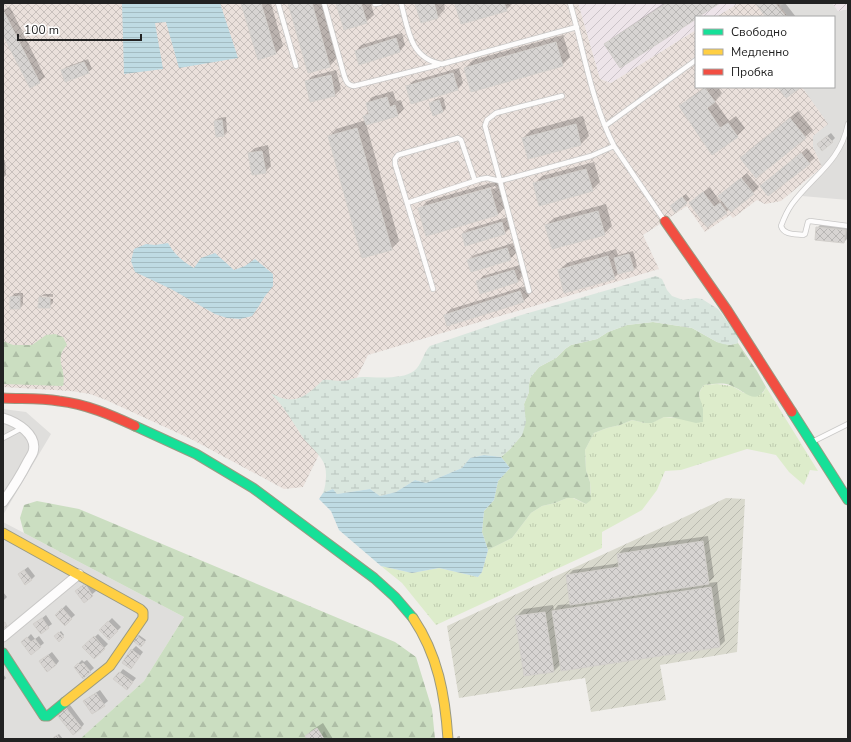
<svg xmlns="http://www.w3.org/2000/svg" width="851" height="742" font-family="'Nunito Sans',sans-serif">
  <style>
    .residential { fill: #dfdedc }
    .industrial { fill: url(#industrial-furrows) }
    .military { fill: url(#military-cross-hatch) }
    .construction { fill: url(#construction-furrows) }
    .grass { fill: url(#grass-tufts) }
    .forest { fill: url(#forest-firs) }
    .wetland { fill: url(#wetland-marsh) }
    .water { fill: url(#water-rules) }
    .shadow { fill: #0003; fill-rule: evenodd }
    .building { fill: url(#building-cross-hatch); stroke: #d3d0cc }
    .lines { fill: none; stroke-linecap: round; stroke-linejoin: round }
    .lane-casing { stroke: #c9c8c7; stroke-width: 6 }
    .street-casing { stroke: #c9c8c7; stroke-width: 11 }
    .fast-casing { stroke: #999a82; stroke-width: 11 }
    .slow-casing { stroke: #999a82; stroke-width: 11 }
    .jam-casing { stroke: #999a82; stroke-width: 11 }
    .lane { stroke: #fdfcfc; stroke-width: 4.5 }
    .street { stroke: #fdfcfc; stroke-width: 9 }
    .fast { stroke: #16e098; stroke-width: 9 }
    .slow { stroke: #ffcf43; stroke-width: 9 }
    .jam { stroke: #f24e42; stroke-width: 9 }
  </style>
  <defs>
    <pattern id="industrial-furrows" width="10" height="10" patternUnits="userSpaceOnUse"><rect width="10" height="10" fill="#ede4e9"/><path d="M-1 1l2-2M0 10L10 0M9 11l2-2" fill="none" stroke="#cbc3c8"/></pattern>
    <pattern id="military-cross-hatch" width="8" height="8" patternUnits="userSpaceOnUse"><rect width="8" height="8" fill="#eae0db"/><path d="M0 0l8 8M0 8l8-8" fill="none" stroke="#c8c0bc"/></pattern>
    <pattern id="construction-furrows" width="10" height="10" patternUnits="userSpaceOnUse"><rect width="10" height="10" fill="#d9d9cd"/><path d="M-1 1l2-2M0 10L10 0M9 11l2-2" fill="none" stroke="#babab0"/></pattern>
    <pattern id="grass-tufts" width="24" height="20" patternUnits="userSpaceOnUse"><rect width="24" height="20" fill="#ddeccb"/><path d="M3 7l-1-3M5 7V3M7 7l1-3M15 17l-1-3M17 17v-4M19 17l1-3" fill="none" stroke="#bdcaae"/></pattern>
    <pattern id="forest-firs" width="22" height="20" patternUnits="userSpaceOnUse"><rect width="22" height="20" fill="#cbdec1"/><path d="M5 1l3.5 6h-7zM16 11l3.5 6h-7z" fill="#aebea6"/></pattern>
    <pattern id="wetland-marsh" width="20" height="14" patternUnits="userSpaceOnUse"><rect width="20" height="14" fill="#d9e6de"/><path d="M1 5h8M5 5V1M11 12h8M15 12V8" fill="none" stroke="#bac5be"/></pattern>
    <pattern id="water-rules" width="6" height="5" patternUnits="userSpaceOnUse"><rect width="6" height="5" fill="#bfdbe3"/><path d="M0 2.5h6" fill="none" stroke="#a4bcc2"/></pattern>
    <pattern id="building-cross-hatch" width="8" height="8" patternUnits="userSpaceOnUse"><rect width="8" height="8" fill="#d7d4d2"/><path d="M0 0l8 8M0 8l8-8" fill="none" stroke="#b8b6b4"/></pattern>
  </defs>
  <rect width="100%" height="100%" fill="#f0eeeb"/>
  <!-- residential -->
  <path class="residential" d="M 786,3 L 833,3 L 838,11 L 848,9 L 848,200 L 802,196 L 822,167 L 813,147 L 813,136 L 827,124 L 802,87 L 834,87 L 834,17 L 788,17 L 780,6 Z
    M 3,409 L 26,412 L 51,434 L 3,515 Z
    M 3,522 L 184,617 L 144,681 L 80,739 L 3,739 Z"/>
  <!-- industrial -->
  <path class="industrial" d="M 578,3 L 739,3 L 716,17 L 696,17 L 696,30 L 611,83 L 600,79 Z
    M 832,3 L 848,3 L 848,9 L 838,11 Z"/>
  <!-- military -->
  <path class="military" d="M 3,3 L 578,3 L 600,79 L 611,83 L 696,30 L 696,87 L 802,87 L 828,124 L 813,136 L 813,147 L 822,167 L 781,201 L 765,204 L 757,200 L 733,218 L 730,215 L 705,232 L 687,206 L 643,235 L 659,269 L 368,355 L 303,487 L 284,489 L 191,439 L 106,400 L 90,394 L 71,391 L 3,387 Z
    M 739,3 L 778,3 L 788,17 L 716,17 Z"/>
  <!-- construction -->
  <path class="construction" d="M 726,498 L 745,499 L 737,652 L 660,665 L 666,700 L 591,712 L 585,678 L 459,698 L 447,626 Z"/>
  <!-- grass -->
  <path class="grass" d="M 717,384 L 732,386 L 744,393 L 763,393 L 766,387 L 818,471 L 810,470 L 804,485 L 789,472 L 776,455 L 747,449 L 681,470 L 665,471 L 657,490 L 642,510 L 602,532 L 602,548 L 436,625 L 402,583 L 381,566 L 412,573 L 439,568 L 478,577 L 482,572 L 488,550 L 512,538 L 531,513 L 542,506 L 555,503 L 567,498 L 573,498 L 586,504 L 591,494 L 590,482 L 586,470 L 585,450 L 594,433 L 607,428 L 620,425 L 632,420 L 645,423 L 651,423 L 664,417 L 677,418 L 701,402 C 698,395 699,391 704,385 Z"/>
  <!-- forest -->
  <path class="forest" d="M 653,322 L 692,328 L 717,342 L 730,345 L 738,343 L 757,371 L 766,387 C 756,407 745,391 732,386 C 724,382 714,384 704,385 C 695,396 701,397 703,409 C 703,413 703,417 703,422 L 696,423 L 671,417 L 664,417 L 652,423 L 645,423 L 632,420 L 620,425 L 607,428 L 594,433 L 585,450 L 586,470 L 590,482 L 591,500 L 586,504 L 574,498 L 567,498 L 555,503 L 542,506 L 531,513 L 512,538 L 488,550 L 482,532 L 484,511 L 494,500 L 498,481 L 510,468 L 501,457 L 510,449 L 522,435 L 525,416 L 524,404 L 529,392 L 529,385 L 530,378 L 539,367 L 556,358 L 565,349 L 571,345 L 597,339 L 608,332 L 627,325 Z
    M 55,334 L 63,337 L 67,345 C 53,360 67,368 63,386 L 3,384 L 3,341 L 13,345 L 32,345 L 46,335 Z
    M 37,501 L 79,509 L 395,642 L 416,657 L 432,709 L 435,739 L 80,739 L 144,681 L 184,617 L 24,533 L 20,518 L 24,505 Z"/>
  <!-- wetland -->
  <path class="wetland" d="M 656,276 L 662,279 L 667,290 L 672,296 L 683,300 L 696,298 L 702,299 L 718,309 L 738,336 L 738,343 L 730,345 L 723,344 L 717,342 L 692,328 L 653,322 L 627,325 L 608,332 L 597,339 L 571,345 L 565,349 L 556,358 L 539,367 L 530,378 L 529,385 L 529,392 L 524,404 L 526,422 L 524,429 L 522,435 L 510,449 L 501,457 L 484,455 L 470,458 L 462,468 L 426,483 L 415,480 L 396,492 L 380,496 L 370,489 L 337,494 L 333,489 L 323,493 C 326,485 327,475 325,466 C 322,456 311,447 304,439 C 293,423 285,407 271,394 C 277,395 281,399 286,399 C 302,402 313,389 323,380 C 330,379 335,381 341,381 C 349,381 355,377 362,377 C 376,377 402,380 414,371 C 422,365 423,353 430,346 L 518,316 Z"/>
  <!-- water -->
  <path class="water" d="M 122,3 L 220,3 L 238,58 L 179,68 L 166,22 L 155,23 L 163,69 L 124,74 Z
    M 168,243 C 175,255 182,261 194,268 L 201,258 L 215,253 L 234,270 L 245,266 L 255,259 L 273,274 L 273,286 L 265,296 L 259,306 L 252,316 L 240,319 L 227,318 L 215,314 L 171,289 L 135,272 L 131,261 L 134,249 L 146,244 L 155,245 Z
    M 484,455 L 501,457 L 510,468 L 498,481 L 494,500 L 484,511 L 482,532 L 488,550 L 482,572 L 478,577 L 439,568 L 412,573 L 381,566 L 339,530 L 331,511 L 319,499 L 323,493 L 333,489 L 337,494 L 370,489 L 380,496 L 396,492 L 415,480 L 426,483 L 462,468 L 470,458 Z"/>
  <!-- shadow -->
  <path class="shadow" d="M 242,3 L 271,3 L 283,46 L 276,53 Z
    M 289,3 L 322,3 L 337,58 L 330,66 Z
    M 337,3 L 371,3 L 374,15 L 366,22 Z
    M 416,3 L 444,3 L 445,9 L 438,17 Z
    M 458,3 L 513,3 L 506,10 L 456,4 Z
    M 664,3 L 718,3 L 696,17 L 606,44 L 614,37 Z
    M 756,3 L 785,3 L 796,17 L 768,17 Z
    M 10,7 L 45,77 L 39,82 L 30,87 L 3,33 L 3,10 Z
    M 402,33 L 405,45 L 400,51 L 360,63 L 356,51 L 361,45 Z
    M 563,35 L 570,57 L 562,65 L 465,68 L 473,60 Z
    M 88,59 L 92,69 L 88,72 L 62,71 L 66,67 Z
    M 459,68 L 463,83 L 458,89 L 407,87 L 413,81 Z
    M 336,70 L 341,89 L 335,95 L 310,101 L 306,82 L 312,76 Z
    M 705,87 L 718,87 L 722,93 L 715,101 L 729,121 L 736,116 L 745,128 L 737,136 L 712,154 L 680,107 L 688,99 Z
    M 393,91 L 396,101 L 401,100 L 404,109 L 398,115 L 366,124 L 399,241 L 391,249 L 329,137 L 336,129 L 366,120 L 365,116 L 369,111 L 367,103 L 372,97 Z
    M 443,97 L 446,108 L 443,112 L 431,103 L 434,100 Z
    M 798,111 L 813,130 L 805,137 L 741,158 L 749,150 Z
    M 583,116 L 589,136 L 581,144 L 528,158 L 523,138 L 531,130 Z
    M 226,117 L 227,132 L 224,135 L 215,121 L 219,118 Z
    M 831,133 L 835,138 L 832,141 L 822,140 Z
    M 268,145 L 271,166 L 265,172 L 249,153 L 255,148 Z
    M 807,148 L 815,158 L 809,163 L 761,186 Z
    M 3,160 L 5,160 L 6,175 L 3,178 Z
    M 594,162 L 600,182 L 592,190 L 534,184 L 542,176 Z
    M 747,173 L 759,187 L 753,193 L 726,212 L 690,203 L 710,187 L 720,202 L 723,200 L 720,196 Z
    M 498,181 L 505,207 L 498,214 L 420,209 L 427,201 ZM 495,186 L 496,188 L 428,207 L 428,205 Z
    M 686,194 L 690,199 L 675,211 L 671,206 Z
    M 606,204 L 612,226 L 604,234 L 546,225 L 554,218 Z
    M 508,217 L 511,227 L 505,233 L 466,245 L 463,234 L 468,229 Z
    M 823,222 L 848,224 L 848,238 L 844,242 L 817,228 Z
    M 513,243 L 516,253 L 510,259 L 468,261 L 474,255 Z
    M 616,249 L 618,255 L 633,251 L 637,266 L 634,269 L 619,273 L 614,278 L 559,270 L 567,263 Z
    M 520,265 L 523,275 L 518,281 L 477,282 L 483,276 Z
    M 526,286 L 529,296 L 523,301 L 445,315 L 451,309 Z
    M 15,293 L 23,293 L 23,304 L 20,308 L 11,297 Z
    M 44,294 L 53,294 L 53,297 L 42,296 L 42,298 L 53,299 L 53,303 L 49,307 L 40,297 Z
    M 708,536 L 714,577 L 708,583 L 717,582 L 725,641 L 720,646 L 561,664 L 554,671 L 525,675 L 516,617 L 524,609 L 553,605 L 554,610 L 558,605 L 571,604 L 567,576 L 573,570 L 620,563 L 618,554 L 624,548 Z
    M 28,567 L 35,576 L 31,580 L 19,574 Z
    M 89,581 L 96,591 L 84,601 L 80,587 Z
    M 3,592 L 7,597 L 3,601 Z
    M 66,605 L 75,615 L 65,624 L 56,615 Z
    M 46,615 L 52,624 L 48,627 L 35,624 Z
    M 112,618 L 121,627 L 109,639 L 100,630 Z
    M 61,631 L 64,635 L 59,640 L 55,636 Z
    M 31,634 L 35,639 L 39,636 L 44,643 L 31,654 L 26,639 Z
    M 98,634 L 108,644 L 94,658 L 84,647 Z
    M 139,635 L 146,640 L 143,644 L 138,636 Z
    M 136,646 L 143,652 L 131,668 L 132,650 Z
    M 52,652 L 59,661 L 56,665 L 44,658 Z
    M 82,660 L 84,662 L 87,660 L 94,668 L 84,677 L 75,667 Z
    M 123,669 L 136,678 L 127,689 L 115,679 Z
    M 3,674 L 6,678 L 3,681 Z
    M 100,690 L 108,701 L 93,713 L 88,698 Z
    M 70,705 L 84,724 L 81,728 L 62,711 Z
    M 323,723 L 333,739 L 308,739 L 306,736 L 312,730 Z
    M 59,734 L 63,739 L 53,739 L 54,737 Z
    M 458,736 L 460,736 L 460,739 L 456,739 Z"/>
  <!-- building -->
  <path class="building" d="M 241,3 L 261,3 L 276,54 L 258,60 Z
    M 288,3 L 312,3 L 330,67 L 308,73 Z
    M 336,3 L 361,3 L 367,23 L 344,30 Z
    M 415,3 L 434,3 L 438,18 L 421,23 Z
    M 459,3 L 504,3 L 507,11 L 461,24 L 455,4 Z
    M 667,3 L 720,3 L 698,17 L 696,17 L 696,19 L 620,68 L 604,44 Z
    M 755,3 L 775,3 L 786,17 L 766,17 Z
    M 4,12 L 40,83 L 30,88 L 3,35 Z
    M 396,38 L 400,52 L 359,65 L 355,51 Z
    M 556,42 L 563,66 L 471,92 L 464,68 Z
    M 84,62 L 89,73 L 65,82 L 61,70 Z
    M 453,73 L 458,90 L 411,104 L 406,86 Z
    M 331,75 L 335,96 L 310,102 L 305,81 Z
    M 778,87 L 800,87 L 800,88 L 786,98 Z
    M 705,88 L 715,102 L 707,108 L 720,128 L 728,123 L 738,137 L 712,155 L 679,106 Z
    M 387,97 L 390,107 L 395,105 L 398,116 L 366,125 L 363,116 L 369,114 L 366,103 Z
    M 439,100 L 443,112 L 433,116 L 429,103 Z
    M 790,118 L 806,138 L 756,178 L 740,158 Z
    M 222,120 L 224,136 L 216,137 L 214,121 Z
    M 576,124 L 581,145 L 528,159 L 522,138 Z
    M 357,128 L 392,250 L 362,258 L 328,136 Z
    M 827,136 L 833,142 L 822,151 L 817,144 Z
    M 262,151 L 266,173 L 252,175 L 248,153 Z
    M 801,153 L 810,164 L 768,196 L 760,186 Z
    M 586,169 L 593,191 L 539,206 L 533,183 Z
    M 741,178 L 754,194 L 731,212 L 718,196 Z
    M 490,188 L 498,215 L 426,236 L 418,208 Z
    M 703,192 L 714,207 L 720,203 L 727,213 L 707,227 L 689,203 Z
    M 682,197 L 687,203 L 675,213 L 670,206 Z
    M 598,211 L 605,235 L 552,249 L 545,225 Z
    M 502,222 L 505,234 L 465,246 L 462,234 Z
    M 816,227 L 846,230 L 844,243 L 815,240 Z
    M 507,248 L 511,260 L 471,272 L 467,260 Z
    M 629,254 L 634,270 L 618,274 L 614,258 Z
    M 608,256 L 615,279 L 564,293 L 558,270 Z
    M 514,270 L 518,282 L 480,294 L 476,281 Z
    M 520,291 L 524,302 L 447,326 L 444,315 Z
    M 20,296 L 20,309 L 10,309 L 10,297 Z
    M 39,297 L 50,298 L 50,308 L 38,308 Z
    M 703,541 L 709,584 L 570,605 L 566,575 L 619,567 L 617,554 Z
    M 24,570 L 32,580 L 25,585 L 18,574 Z
    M 85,584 L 93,596 L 84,603 L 75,591 Z
    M 711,587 L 720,647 L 561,671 L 552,611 Z
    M 62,608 L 72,619 L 65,626 L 55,615 Z
    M 545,612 L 554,672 L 524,676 L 515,616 Z
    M 42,618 L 49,628 L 41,634 L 33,624 Z
    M 108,621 L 118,631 L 109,640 L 99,630 Z
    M 5,622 L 7,626 L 3,629 L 3,623 Z
    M 59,632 L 64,637 L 59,642 L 54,636 Z
    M 94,636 L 105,649 L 94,659 L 82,647 Z
    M 137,636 L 145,642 L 141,647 L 133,641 Z
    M 27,637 L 31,642 L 35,639 L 41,647 L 31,655 L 21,642 Z
    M 131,649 L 140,656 L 131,669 L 122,663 Z
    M 48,655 L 56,665 L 47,672 L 39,661 Z
    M 78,663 L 80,665 L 83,663 L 91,672 L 83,679 L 74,667 Z
    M 119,672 L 133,682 L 127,690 L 113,679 Z
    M 96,693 L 105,706 L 92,714 L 83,701 Z
    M 66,708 L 82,728 L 73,735 L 57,715 Z
    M 317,728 L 324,739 L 307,739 L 305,736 Z
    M 57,735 L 60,739 L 52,739 Z"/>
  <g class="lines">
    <defs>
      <path id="lane" d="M 278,3 L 296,66
        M 324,3 L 344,75 C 346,81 347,85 354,86 L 438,65
        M 401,3 C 408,29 410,59 442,64 L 577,27
        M 570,3 C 584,51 591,101 614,146 L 664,220
        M 375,4 L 380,3
        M 848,124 C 840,163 813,175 792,204 C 787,211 784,218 781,226 C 784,235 794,234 803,235 L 805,234 L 808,222 L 810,221 L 848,226
        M 605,126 L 696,60
        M 500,181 L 485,126 L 487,120 L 496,113 L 562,96
        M 407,203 L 395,164 L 395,159 L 398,155 L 458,138 L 461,140 L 475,181
        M 433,289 L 407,203 L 481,179 L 487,178 L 500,181
        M 529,291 L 500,181 L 591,156 L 614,146
        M 3,438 L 22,428
        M 812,442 L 848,424"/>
      <path id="street" d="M 3,418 C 17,422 38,435 33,452 C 32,455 29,459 27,463 C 20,477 12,489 3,502
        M 3,637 L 79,574"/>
      <path id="fast" d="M 792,412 L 848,500
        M 135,426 L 196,454 L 253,488 L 374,578 L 395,597 L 413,618
        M 3,653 L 44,716 L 48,716 L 65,702"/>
      <path id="slow" d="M 3,533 L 140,609 L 143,612 L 143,618 L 110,666 L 65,702
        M 413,618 C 438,655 445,695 448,739"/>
      <path id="jam" d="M 665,221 L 727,310 L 792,412
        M 3,398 C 22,399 40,398 59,401 C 86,404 111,415 135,426"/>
    </defs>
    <!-- lane casing -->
    <use href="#lane" class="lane-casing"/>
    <!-- street casing -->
    <use href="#street" class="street-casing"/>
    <!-- fast casing -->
    <use href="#fast" class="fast-casing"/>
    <!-- slow casing -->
    <use href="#slow" class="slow-casing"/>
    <!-- jam casing -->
    <use href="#jam" class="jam-casing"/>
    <!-- lane -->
    <use href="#lane" class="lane"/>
    <!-- street -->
    <use href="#street" class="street"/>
    <!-- fast -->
    <use href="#fast" class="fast"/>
    <!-- slow -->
    <use href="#slow" class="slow"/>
    <!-- jam -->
    <use href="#jam" class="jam"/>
  </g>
  <!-- border -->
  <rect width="851" height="742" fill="none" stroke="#222222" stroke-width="8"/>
  <!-- legend -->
  <rect x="695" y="16" width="140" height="72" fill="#ffffff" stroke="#a7a7a7"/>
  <rect x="703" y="29" width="20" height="6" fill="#16e098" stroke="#a7a7a7"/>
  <text x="731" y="36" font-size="12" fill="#222222">Свободно</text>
  <rect x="703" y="49" width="20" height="6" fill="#ffcf43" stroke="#a7a7a7"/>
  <text x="731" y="56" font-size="12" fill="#222222">Медленно</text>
  <rect x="703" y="69" width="20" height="6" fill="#f24e42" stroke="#a7a7a7"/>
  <text x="731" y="76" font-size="12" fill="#222222">Пробка</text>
  <!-- scale -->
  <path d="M18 34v6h123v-6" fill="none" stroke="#222222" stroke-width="2"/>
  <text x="24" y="34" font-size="12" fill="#222222" stroke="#ffffff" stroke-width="3" paint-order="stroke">100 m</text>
</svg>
